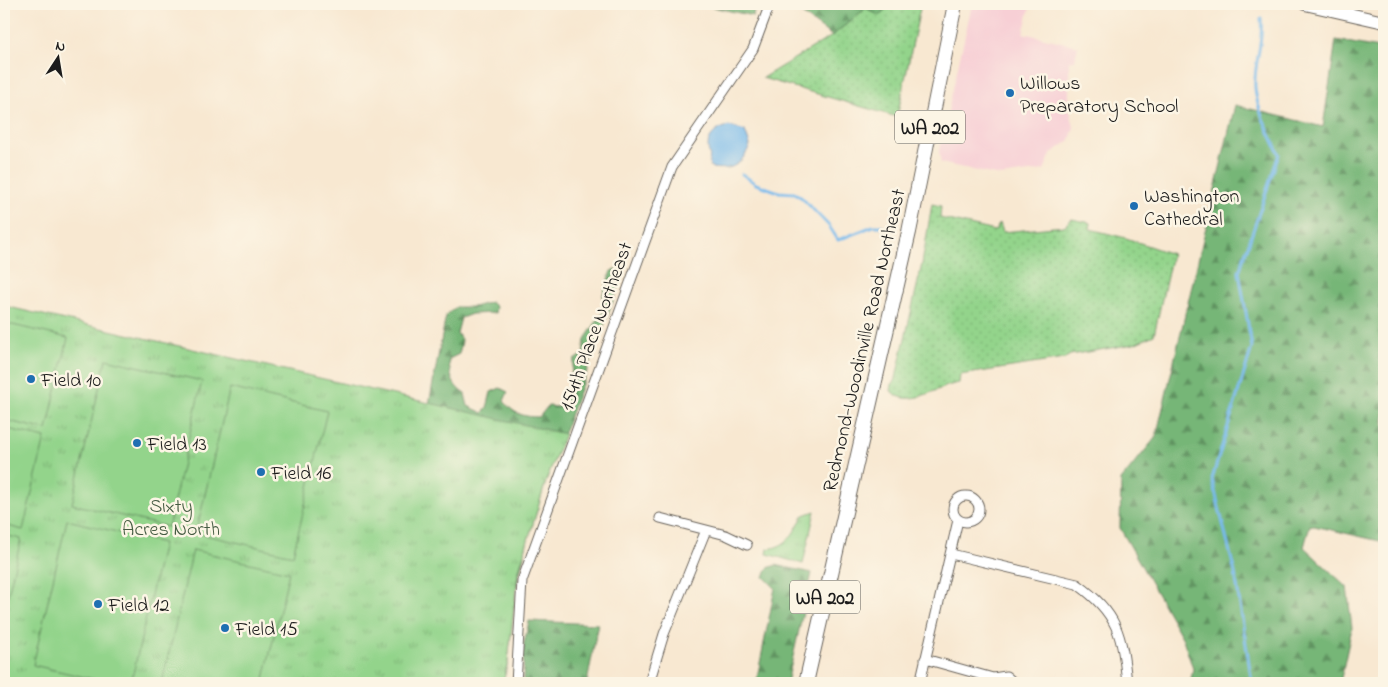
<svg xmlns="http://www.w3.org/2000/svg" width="1388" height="687" font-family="'Indie Flower',sans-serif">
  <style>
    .built { fill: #f7cfd5 }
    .grass { fill: url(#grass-dots); stroke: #587854 }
    .forest { fill: url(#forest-firs); stroke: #49694a }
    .park { fill: url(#park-tufts); stroke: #587854 }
    .garden { fill: #93d48b; stroke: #587854 }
    .water { fill: #76b9ec; stroke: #496a84 }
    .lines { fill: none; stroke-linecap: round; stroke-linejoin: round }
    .stream { stroke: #76b9ec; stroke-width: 3 }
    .street-casing { stroke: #69635b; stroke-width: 11 }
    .secondary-casing { stroke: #69635b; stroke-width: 14 }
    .primary-casing { stroke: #69635b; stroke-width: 16 }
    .street { stroke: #fff; stroke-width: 9 }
    .secondary { stroke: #fff; stroke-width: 12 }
    .primary { stroke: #fff; stroke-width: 14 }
    .poi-dot { fill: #1f6fb2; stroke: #fcf5e5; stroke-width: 2 }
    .labels { text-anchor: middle; stroke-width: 5; stroke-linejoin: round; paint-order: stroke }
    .shield { fill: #fcf5e5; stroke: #5f5d58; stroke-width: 1 }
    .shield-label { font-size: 19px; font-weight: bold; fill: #1c1c1c }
    .poi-label { font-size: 20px; fill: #1c1c1c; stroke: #fcf5e5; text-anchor: start }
    .street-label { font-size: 20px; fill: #1c1c1c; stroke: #fcf5e5 }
    .park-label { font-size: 20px; fill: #465c43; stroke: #fcf5e5 }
  </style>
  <defs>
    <pattern id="grass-dots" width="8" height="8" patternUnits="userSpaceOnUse" patternTransform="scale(1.25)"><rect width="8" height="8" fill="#93d48b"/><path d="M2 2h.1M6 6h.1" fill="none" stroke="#7eb577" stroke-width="1.8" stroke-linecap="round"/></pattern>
    <pattern id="forest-firs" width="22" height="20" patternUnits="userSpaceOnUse" patternTransform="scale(1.25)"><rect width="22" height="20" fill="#76b677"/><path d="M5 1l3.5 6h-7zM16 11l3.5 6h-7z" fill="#609361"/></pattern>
    <pattern id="park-tufts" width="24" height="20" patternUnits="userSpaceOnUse" patternTransform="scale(1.25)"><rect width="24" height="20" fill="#93d48b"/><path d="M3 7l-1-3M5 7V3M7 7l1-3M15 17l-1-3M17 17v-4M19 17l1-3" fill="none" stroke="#7eb577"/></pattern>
  </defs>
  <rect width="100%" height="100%" fill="#fcf5e5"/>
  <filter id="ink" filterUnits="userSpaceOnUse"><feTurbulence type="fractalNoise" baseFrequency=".02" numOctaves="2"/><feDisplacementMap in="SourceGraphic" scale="10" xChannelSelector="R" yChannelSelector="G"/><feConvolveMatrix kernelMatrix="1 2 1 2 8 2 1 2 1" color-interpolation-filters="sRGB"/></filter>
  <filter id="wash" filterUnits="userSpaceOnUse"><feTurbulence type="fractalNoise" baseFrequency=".0096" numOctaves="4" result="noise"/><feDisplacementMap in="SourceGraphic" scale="20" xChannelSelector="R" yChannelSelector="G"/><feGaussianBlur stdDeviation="1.12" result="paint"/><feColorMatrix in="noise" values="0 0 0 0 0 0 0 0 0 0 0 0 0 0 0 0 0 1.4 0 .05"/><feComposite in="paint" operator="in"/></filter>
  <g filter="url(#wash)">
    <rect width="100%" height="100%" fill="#f8e8d1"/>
    <!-- built -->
    <path class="built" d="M 972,4 L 1031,4 L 1023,33 L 1078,46 L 1075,60 L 1069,61 L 1069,106 L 1074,127 L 1070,140 L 1051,154 L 1044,170 L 1000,176 L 941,163 L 939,151 Z"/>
    <!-- grass -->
    <path class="grass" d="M 889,4 L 921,4 L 897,117 L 762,78 L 832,36 L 866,8 L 880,16 Z
      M 932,204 L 941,206 L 940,218 L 995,231 L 1000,223 L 1003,232 L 1064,226 L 1072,219 L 1091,223 L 1090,229 L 1126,238 L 1172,254 L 1154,335 L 1134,344 L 1070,355 L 1064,359 L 960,375 L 959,383 C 937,386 909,410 891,391 L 892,384 L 895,382 L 922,264 Z"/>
    <!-- forest -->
    <path class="forest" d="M 699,4 L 755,4 L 753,16 Z
      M 788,4 L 889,4 L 880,16 L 866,8 L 832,36 Z
      M 1336,40 L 1384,49 L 1384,542 L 1310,525 L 1304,547 L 1347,587 L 1352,628 L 1340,683 L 1190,683 L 1193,669 L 1183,639 L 1120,528 L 1121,480 L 1156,437 L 1235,105 L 1323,127 Z
      M 619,269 L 623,274 L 547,478 L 527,543 L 515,594 L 508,661 L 503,683 L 429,404 L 446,315 L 456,307 L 473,307 L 491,302 L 496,307 L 495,313 L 472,314 L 461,318 L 457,333 L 462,341 L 459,354 L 449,359 C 450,375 451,385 465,394 L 468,406 L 483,413 L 487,408 L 491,392 L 500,388 L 508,392 L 504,401 C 513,414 524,417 539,417 L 548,406 L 558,407 L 567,395 L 574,360 L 583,354 L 585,339 L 603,312 L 603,294 L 611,271 Z
      M 776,565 L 812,573 L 787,683 L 756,683 L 775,588 L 764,577 L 768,568 Z
      M 529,621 L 598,624 L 587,683 L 523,683 L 524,643 Z"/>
    <!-- park -->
    <path class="park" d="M 4,306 L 565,434 L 547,478 L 518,573 L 508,661 L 503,683 L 4,683 Z
      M 815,511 L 803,564 L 767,554 L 768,549 C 791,545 793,532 804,515 Z"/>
    <!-- garden -->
    <path class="garden" d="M 4,323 L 68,338 L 47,430 L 4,420 Z
      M 106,359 L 202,381 L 168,527 L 72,504 Z
      M 230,388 L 327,411 L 293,555 L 196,533 Z
      M 4,428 L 45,438 L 23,530 L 4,525 Z
      M 67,520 L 163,543 L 131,683 L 110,683 L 33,665 Z
      M 4,535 L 21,539 L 4,612 Z
      M 193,550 L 289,572 L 263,683 L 162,683 Z"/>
    <!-- water -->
    <path class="water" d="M 729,126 L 745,131 L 750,145 C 742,164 733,171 712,168 C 707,162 711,160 709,153 C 705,139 714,129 729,126 Z"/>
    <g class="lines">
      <!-- stream -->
      <path class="stream" d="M 742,174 L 756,184 L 779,192 L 795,193 L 802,198 L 829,226 L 838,240 L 873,226 L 882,226
        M 1252,683 L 1235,573 L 1212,479 L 1252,347 L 1239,272 L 1279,154 C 1270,133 1257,111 1255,88 C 1253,65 1264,43 1261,19"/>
    </g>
  </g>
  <g filter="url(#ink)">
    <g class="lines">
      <defs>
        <path id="street" d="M953 509a13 13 0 1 1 26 0a13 13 0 1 1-26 0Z
          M 660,518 L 726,535 L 747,545
          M 951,554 L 1077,584 C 1118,613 1122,635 1127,683
          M 925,659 L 993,678 L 1006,676 L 1014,683
          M 516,683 L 522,581 L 672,167 L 753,49 L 770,4
          M 649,683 L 664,634 L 706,530
          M 920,683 L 958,520"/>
        <path id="secondary" d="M 1305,4 L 1384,22"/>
        <path id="primary" d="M 806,683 L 909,232 L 955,4"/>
      </defs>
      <!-- street casing -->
      <use href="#street" class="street-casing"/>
      <!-- secondary casing -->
      <use href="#secondary" class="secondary-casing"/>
      <!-- primary casing -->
      <use href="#primary" class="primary-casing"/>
      <!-- street -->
      <use href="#street" class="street"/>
      <!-- secondary -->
      <use href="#secondary" class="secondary"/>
      <!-- primary -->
      <use href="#primary" class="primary"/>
    </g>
  </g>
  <!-- markers -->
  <g class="poi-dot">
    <circle cx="1010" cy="93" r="5"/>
    <circle cx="1134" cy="206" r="5"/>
    <circle cx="31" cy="379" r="5"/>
    <circle cx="137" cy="443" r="5"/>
    <circle cx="261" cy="472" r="5"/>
    <circle cx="98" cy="604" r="5"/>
    <circle cx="225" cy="628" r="5"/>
  </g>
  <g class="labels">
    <!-- shield labels -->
    <g class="shield">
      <rect x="895" y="110.5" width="70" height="33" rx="4"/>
      <rect x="790" y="580.5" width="70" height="33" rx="4"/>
    </g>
    <g class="shield-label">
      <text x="930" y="134">WA 202</text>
      <text x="825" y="604">WA 202</text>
    </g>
    <!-- poi labels -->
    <g class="poi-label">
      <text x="1020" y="89">Willows<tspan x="1020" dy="23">Preparatory School</tspan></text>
      <text x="1144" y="202">Washington<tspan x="1144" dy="23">Cathedral</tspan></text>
      <text x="41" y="386">Field 10</text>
      <text x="147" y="450">Field 13</text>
      <text x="271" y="479">Field 16</text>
      <text x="108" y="611">Field 12</text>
      <text x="235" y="635">Field 15</text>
    </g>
    <!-- street labels -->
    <g class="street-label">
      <text transform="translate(595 326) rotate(-70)" y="7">154th Place Northeast</text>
      <text transform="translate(863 340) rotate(-77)" y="7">Redmond-Woodinville Road Northeast</text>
    </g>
    <!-- park labels -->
    <g class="park-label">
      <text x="171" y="512">Sixty<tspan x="171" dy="23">Acres North</tspan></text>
    </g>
  </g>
  <!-- margin -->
  <rect width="1388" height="687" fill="none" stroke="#fcf5e5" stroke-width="20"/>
  <!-- north arrow -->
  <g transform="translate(58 58) rotate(12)" stroke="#fcf5e5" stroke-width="4" paint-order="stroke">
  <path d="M0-4L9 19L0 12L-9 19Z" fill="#1c1c1c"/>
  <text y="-8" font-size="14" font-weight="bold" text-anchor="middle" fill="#1c1c1c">N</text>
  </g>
</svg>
